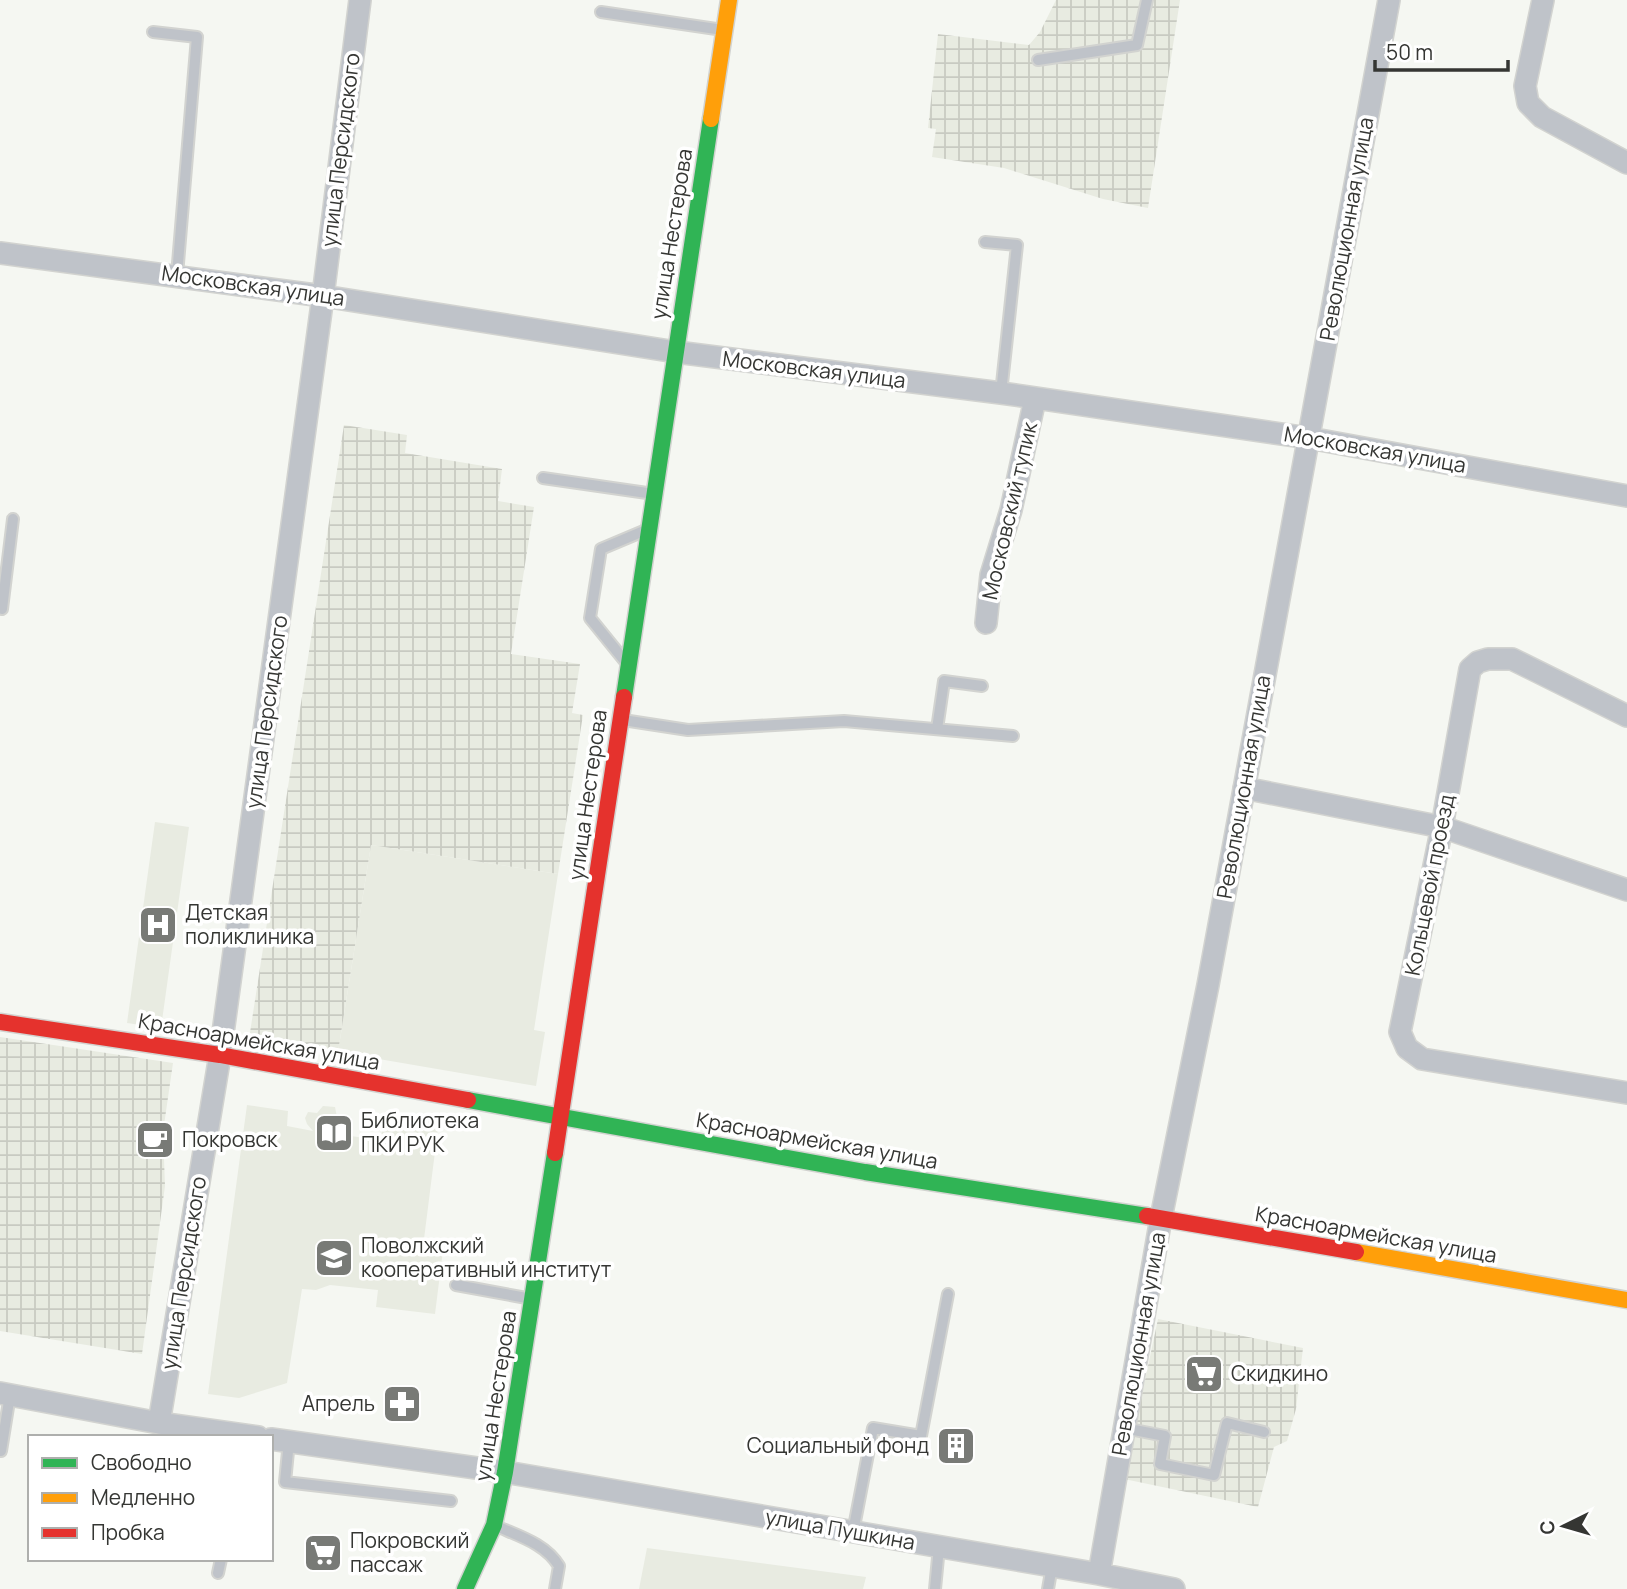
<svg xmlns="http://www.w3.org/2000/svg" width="1627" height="1589" font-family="Manrope,sans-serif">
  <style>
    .built { fill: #e8ebe1 }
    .industrial { fill: url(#industrial-grid) }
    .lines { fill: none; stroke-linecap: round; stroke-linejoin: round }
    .lane-casing { stroke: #d2d3d0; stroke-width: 14 }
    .street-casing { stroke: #d2d3d0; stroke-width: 24 }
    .fast-casing { stroke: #d2d3d0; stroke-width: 19 }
    .slow-casing { stroke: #d2d3d0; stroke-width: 19 }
    .jam-casing { stroke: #d2d3d0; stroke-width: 19 }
    .lane { stroke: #bfc3c9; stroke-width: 10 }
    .street { stroke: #bfc3c9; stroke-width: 21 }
    .fast { stroke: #30b455; stroke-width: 16 }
    .slow { stroke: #ff9f0a; stroke-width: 16 }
    .jam { stroke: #e5322d; stroke-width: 16 }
    .labels { text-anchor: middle; stroke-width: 7; stroke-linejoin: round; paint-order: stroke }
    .street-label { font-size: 21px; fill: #353633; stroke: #fff }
    .poi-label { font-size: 21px; fill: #353633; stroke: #fff; text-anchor: start }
  </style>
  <defs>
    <pattern id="industrial-grid" width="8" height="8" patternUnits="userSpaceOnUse" patternTransform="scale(1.75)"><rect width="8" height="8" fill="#e8ebe1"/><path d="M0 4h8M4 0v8" fill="none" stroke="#c8cac2"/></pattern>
  </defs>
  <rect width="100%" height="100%" fill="#f5f7f2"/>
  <!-- built -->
  <path class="built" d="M 155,822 L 189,827 L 161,1028 L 127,1023 Z
    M 371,845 L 558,874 L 534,1030 L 545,1032 L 536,1086 L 338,1052 Z
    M 247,1105 L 288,1111 L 287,1126 L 313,1131 L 307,1124 L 305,1118 L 308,1112 L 317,1113 L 323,1106 L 335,1107 L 337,1117 L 346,1118 L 344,1126 L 336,1134 L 380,1140 L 383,1127 L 409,1131 L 440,1112 L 424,1239 L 444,1242 L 435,1314 L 376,1307 L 378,1290 L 330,1285 L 316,1290 L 302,1289 L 287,1383 L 239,1398 L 208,1394 Z
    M 647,1548 L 866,1577 L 863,1589 L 639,1589 Z"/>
  <!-- industrial -->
  <path class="industrial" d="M 1056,0 L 1180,0 L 1148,208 L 1103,199 L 1004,168 L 932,157 L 936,129 L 928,128 L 938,34 L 1029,45 L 1040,32 Z
    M 344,425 L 407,435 L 405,453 L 502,469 L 498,501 L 534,507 L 511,654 L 580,664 L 572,713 L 583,715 L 558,874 L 371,845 L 338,1052 L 249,1039 Z
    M 0,1037 L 173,1063 L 163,1132 L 165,1186 L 142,1354 L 0,1331 Z
    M 1158,1319 L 1303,1348 L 1296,1409 L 1287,1441 L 1274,1447 L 1258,1507 L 1124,1479 Z"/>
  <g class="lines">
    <defs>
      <path id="lane" d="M 601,12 L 723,30
        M 153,32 L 197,37 L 177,275
        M 1038,60 L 1137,45 L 1147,0
        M 985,242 L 1017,245 L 1001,393
        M 543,478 L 654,494
        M 0,608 L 2,609 L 13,519
        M 624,660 L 590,618 L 601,549 L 646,530
        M 623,720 L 688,730 L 844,721 L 1013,736
        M 937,729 L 944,681 L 982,686
        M 456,1285 L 532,1299
        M 1124,1428 L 1165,1436 L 1160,1464 L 1214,1475 L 1227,1423 L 1264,1432
        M 289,1441 L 285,1482 L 451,1501
        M 1,1451 L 10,1395
        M 494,1525 C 518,1536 545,1543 559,1566 L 555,1589
        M 853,1532 L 873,1428 L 921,1436 L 948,1294
        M 218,1573 L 221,1559
        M 935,1589 L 939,1547
        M 1048,1589 L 1052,1566"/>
      <path id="street" d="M 1543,0 L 1525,86 L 1528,103 L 1542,117 L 1627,163
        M 0,253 L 323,296 L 676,352 L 1001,393 L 1309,438 L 1627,496
        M 986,623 L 991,575 L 1011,510 L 1035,399
        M 1627,716 L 1512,659 L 1488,659 L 1478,662 L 1470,669 L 1442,827 L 1400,1032 L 1407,1048 L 1422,1059 L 1627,1093
        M 1244,788 L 1442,827 L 1627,890
        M 0,1393 L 159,1423 L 258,1437
        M 159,1423 L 220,1055 L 323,296 L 360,0
        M 271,1439 L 505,1472 L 1099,1574 L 1174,1589
        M 1099,1574 L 1161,1218 L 1208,985 L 1389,0"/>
      <path id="fast" d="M 624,697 L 711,119
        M 468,1100 L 865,1172 L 1147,1216
        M 465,1589 L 494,1525 L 505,1472 L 555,1153"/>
      <path id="slow" d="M 711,119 L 729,0
        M 1356,1252 L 1627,1300"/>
      <path id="jam" d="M 0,1022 L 220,1055 L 468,1100
        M 555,1153 L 624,697
        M 1147,1216 L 1356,1252"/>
    </defs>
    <!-- lane casing -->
    <use href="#lane" class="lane-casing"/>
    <!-- street casing -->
    <use href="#street" class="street-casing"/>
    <!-- fast casing -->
    <use href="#fast" class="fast-casing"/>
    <!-- slow casing -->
    <use href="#slow" class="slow-casing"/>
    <!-- jam casing -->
    <use href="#jam" class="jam-casing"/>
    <!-- lane -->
    <use href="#lane" class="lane"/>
    <!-- street -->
    <use href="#street" class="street"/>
    <!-- fast -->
    <use href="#fast" class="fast"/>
    <!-- slow -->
    <use href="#slow" class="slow"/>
    <!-- jam -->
    <use href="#jam" class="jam"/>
  </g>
  <!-- icons -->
  <defs>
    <symbol id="hospital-square" viewBox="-11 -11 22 22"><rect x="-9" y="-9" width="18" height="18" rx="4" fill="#787a76" stroke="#fff"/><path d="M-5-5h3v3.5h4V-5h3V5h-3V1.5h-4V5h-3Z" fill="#fff"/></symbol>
    <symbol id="library-square" viewBox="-11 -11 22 22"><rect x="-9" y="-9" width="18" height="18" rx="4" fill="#787a76" stroke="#fff"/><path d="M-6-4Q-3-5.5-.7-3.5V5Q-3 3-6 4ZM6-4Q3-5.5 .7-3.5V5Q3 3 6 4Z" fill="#fff"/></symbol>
    <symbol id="cafe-square" viewBox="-11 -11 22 22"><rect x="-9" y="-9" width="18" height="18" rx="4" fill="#787a76" stroke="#fff"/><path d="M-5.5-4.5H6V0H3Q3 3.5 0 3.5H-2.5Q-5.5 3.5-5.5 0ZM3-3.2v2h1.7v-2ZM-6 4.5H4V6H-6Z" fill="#fff"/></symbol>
    <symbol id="university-square" viewBox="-11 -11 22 22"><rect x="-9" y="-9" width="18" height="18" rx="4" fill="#787a76" stroke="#fff"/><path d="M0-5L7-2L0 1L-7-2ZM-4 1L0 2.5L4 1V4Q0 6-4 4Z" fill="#fff"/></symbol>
    <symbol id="supermarket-square" viewBox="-11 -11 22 22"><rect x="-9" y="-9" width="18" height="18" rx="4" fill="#787a76" stroke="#fff"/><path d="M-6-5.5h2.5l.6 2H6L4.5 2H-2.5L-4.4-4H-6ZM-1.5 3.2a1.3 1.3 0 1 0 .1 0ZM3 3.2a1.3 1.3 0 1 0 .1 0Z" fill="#fff"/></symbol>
    <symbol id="pharmacy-square" viewBox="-11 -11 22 22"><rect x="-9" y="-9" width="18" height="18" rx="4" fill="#787a76" stroke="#fff"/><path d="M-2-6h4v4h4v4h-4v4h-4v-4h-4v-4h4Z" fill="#fff"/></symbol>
    <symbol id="building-square" viewBox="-11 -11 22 22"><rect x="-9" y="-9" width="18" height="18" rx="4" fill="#787a76" stroke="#fff"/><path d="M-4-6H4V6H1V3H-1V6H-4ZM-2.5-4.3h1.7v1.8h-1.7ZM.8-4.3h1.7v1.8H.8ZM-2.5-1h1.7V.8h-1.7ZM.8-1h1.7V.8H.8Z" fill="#fff"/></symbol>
  </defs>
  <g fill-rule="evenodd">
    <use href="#hospital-square" x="136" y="903" width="44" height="44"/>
    <use href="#library-square" x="312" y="1111" width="44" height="44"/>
    <use href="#cafe-square" x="133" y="1118" width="44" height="44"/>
    <use href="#university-square" x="312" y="1236" width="44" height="44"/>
    <use href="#supermarket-square" x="1182" y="1352" width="44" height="44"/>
    <use href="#pharmacy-square" x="380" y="1382" width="44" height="44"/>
    <use href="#building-square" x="934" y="1424" width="44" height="44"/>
    <use href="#supermarket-square" x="301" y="1531" width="44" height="44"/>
  </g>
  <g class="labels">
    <!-- street labels -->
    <g class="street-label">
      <text transform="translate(341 150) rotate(-83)" y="7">улица Персидского</text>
      <text transform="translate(1347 229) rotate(-80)" y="7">Революционная улица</text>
      <text transform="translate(672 234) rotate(-81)" y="7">улица Нестерова</text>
      <text transform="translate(253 286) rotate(8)" y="7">Московская улица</text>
      <text transform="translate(814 370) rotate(7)" y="7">Московская улица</text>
      <text transform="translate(1375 450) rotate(10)" y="7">Московская улица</text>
      <text transform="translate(1010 511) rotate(-77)" y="7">Московский тупик</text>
      <text transform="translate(267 712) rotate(-82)" y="7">улица Персидского</text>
      <text transform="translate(1244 787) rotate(-80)" y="7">Революционная улица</text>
      <text transform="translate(588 795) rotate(-82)" y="7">улица Нестерова</text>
      <text transform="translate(1430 885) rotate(-79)" y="7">Кольцевой проезд</text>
      <text transform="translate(259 1042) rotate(10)" y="7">Красноармейская улица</text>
      <text transform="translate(817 1141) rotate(10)" y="7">Красноармейская улица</text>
      <text transform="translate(1376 1235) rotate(10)" y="7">Красноармейская улица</text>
      <text transform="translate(184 1273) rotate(-81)" y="7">улица Персидского</text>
      <text transform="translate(1139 1344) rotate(-80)" y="7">Революционная улица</text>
      <text transform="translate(496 1396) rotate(-81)" y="7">улица Нестерова</text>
      <text transform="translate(840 1530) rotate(10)" y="7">улица Пушкина</text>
    </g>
    <!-- poi labels -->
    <g class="poi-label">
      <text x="185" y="920">Детская<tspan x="185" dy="24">поликлиника</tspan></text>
      <text x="361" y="1128">Библиотека<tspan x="361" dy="24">ПКИ РУК</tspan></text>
      <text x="182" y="1147">Покровск</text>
      <text x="361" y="1253">Поволжский<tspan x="361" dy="24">кооперативный институт</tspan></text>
      <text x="1231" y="1381">Скидкино</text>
      <text x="375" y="1411" text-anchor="end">Апрель</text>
      <text x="929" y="1453" text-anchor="end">Социальный фонд</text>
      <text x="350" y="1548">Покровский<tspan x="350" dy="24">пассаж</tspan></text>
    </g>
  </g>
  <!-- legend -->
  <rect x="28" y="1435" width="245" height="126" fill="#ffffff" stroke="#aeafad" stroke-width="2"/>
  <rect x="42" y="1458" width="35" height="10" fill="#30b455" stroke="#aeafad" stroke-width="2"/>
  <text x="91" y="1470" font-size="21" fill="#353633">Свободно</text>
  <rect x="42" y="1493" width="35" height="10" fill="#ff9f0a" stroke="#aeafad" stroke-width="2"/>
  <text x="91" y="1505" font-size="21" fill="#353633">Медленно</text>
  <rect x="42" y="1528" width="35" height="10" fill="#e5322d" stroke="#aeafad" stroke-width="2"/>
  <text x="91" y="1540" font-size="21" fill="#353633">Пробка</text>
  <!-- north arrow -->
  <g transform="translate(1564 1526) rotate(265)" stroke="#ffffff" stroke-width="5" paint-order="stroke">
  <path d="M0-5L12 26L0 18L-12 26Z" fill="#353633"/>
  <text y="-10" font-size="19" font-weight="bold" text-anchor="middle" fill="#353633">С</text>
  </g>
  <!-- scale -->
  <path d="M1375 60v10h133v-10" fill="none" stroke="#353633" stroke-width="3.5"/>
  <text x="1386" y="60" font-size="21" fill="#353633" stroke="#ffffff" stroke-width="5" paint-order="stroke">50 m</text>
</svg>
